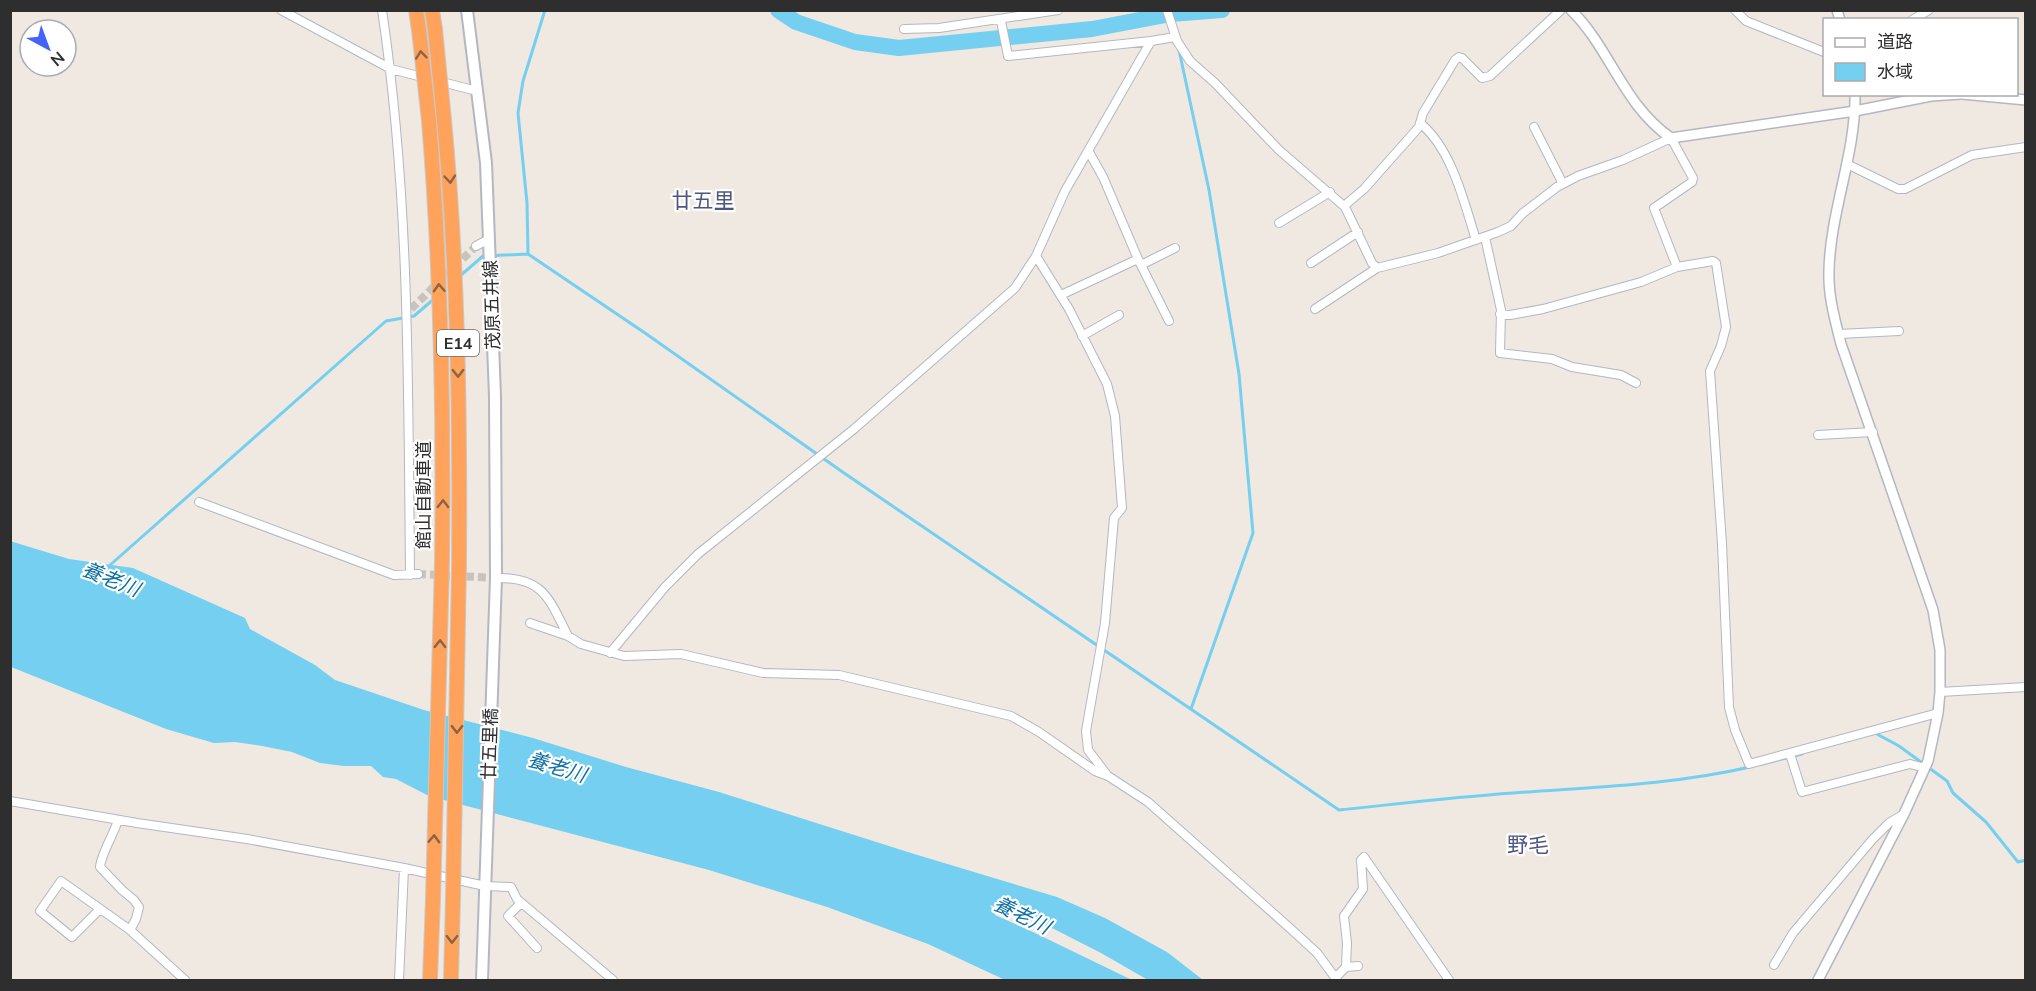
<svg xmlns="http://www.w3.org/2000/svg" width="2036" height="991" font-family="Mulish,'Noto Sans JP',sans-serif">
  <style>
    .water { fill: #75cff0 }
    .lines { fill: none; stroke-linecap: round; stroke-linejoin: round }
    .stream { stroke: #75cff0; stroke-width: 3 }
    .river { stroke: #75cff0; stroke-width: 16 }
    .minor-tunnel { stroke: #c8c4bd; stroke-width: 8; stroke-dasharray: 8 4; stroke-linecap: butt }
    .minor-casing { stroke: #b4b7c1; stroke-width: 10 }
    .tertiary-casing { stroke: #b4b7c1; stroke-width: 12 }
    .secondary-casing { stroke: #b4b7c1; stroke-width: 14 }
    .motorway-casing { stroke: #c9c9c9; stroke-width: 16 }
    .minor { stroke: #fff; stroke-width: 8 }
    .tertiary { stroke: #fff; stroke-width: 9 }
    .secondary { stroke: #fff; stroke-width: 10 }
    .motorway { stroke: #ffa35c; stroke-width: 14 }
    .motorway-bridge-casing { stroke: #c9c9c9; stroke-width: 16; stroke-linecap: butt }
    .motorway-bridge { stroke: #ffa35c; stroke-width: 14 }
    .oneway { stroke: #8c6343 }
    .labels { text-anchor: middle; stroke-width: 4.5; stroke-linejoin: round; paint-order: stroke }
    .shield { fill: #fff; stroke: #6d6d6d; stroke-width: 1.5 }
    .shield-label { font-size: 16px; font-weight: bold; fill: #2e2e2e }
    .street-label { font-size: 18px; fill: #2e2e2e; stroke: #fff }
    .water-label { font-size: 20px; font-style: italic; fill: #0d6fa3; stroke: #fff }
    .quarter-label { font-size: 21px; fill: #4d5680; stroke: #fff }
  </style>
  <rect width="100%" height="100%" fill="#efe9e1"/>
  <!-- water -->
  <path class="water" d="M 10,541 L 69,559 L 133,568 L 245,618 L 250,629 L 315,665 L 335,680 L 424,710 L 533,738 L 626,767 L 719,792 L 911,853 L 1057,897 L 1105,918 L 1167,952 L 1203,980 L 1148,980 L 1101,953 L 1054,929 L 990,905 L 995,915 L 1035,933 L 1132,980 L 1005,980 L 928,944 L 827,907 L 709,870 L 429,796 L 396,779 L 383,777 L 371,766 L 344,766 L 320,763 L 292,752 L 262,746 L 235,742 L 214,743 L 166,729 L 11,667 Z"/>
  <g class="lines">
    <!-- stream -->
    <path class="stream" d="M 1179,50 L 1209,190 L 1239,374 L 1253,533 L 1191,709
      M 528,254 L 527,203 L 518,113 L 523,81 L 545,10
      M 460,276 L 483,256 L 528,254 L 645,333 L 844,473 L 1339,810 C 1397,804 1455,797 1513,793 C 1592,787 1672,785 1750,767
      M 109,566 L 386,321 L 414,316 L 435,298
      M 1872,734 L 1875,733 L 1899,746 L 1947,781 L 1953,793 L 1986,822 L 2018,862 L 2026,860
      M 1762,764 L 1802,754"/>
    <!-- river -->
    <path class="river" d="M 778,10 L 796,22 L 855,42 L 899,48 L 1092,29 L 1171,14 L 1222,10"/>
    <!-- minor-tunnel -->
    <path class="minor-tunnel" d="M 411,309 L 476,246
      M 418,574 L 496,578"/>
    <defs>
      <path id="minor" d="M 281,10 L 391,69 L 477,91
        M 382,10 C 410,197 408,386 410,575
        M 1167,10 L 1177,41 L 1190,61 L 1215,83 L 1279,150 L 1345,207 L 1372,263 L 1377,268
        M 1735,10 L 1746,21 L 1824,52
        M 1912,20 L 1929,10
        M 1001,21 L 1008,56 L 1151,41
        M 904,29 L 939,28 L 1058,10
        M 1420,123 C 1452,149 1464,202 1476,240
        M 1534,127 L 1563,184
        M 1089,152 L 1103,177 L 1138,259 L 1169,321
        M 1847,164 L 1898,189 L 1905,189 L 1972,155 L 2026,147
        M 1344,206 L 1364,189 L 1419,127 L 1423,113 L 1455,60 L 1459,57 L 1462,58 L 1482,78 L 1490,76 L 1561,10
        M 1279,223 L 1330,192
        M 1485,237 L 1501,310 L 1500,353 L 1552,359 L 1572,367 L 1621,375 L 1636,383
        M 476,246 L 489,239
        M 1036,256 L 1069,309 L 1107,384 L 1115,416 L 1122,508 L 1114,518 L 1105,623 L 1086,731 L 1088,750 L 1107,775
        M 1311,263 L 1358,232
        M 1141,265 L 1175,248
        M 1061,295 L 1138,259
        M 1315,309 L 1377,268 L 1438,253 L 1498,232 L 1511,226 L 1523,213 L 1557,187 L 1578,176 L 1623,160 L 1671,138 L 1693,178 L 1692,182 L 1654,208 L 1677,267
        M 1500,314 L 1510,315 L 1543,309 L 1641,282 L 1677,267 L 1713,261 L 1716,263 L 1726,327 L 1721,346 L 1710,371 L 1722,544 L 1729,707 L 1735,730 L 1749,764 L 1938,713
        M 1839,334 L 1899,331
        M 1082,336 L 1119,315
        M 1818,435 L 1873,432
        M 199,502 L 394,575 L 418,574
        M 496,578 C 544,577 549,599 568,636
        M 530,623 L 568,636 L 581,644 L 624,656 L 681,654 L 763,673 L 839,675 L 1011,716 L 1039,732 L 1095,771 L 1108,776 L 1148,802 L 1292,930 L 1317,953 L 1337,980
        M 610,653 L 665,587 L 698,554 L 854,429 L 1015,288 L 1036,256 L 1065,191 L 1151,41 L 1175,37
        M 1940,692 L 2026,687
        M 1790,754 L 1802,792 L 1910,764 L 1925,768
        M 10,801 L 137,823 L 247,839 L 404,868 L 485,886 L 511,887 L 517,899 L 613,980
        M 118,820 C 114,834 101,854 100,867 L 122,890 L 134,900 L 139,907 L 136,919 L 130,930
        M 1364,857 L 1449,980
        M 521,903 L 508,916 L 537,948
        M 100,909 L 72,937 L 40,911 L 61,881 L 130,930 L 185,980
        M 1774,965 L 1793,933 L 1872,840 L 1889,823 L 1904,814
        M 1346,967 L 1358,966
        M 1336,977 L 1346,967 L 1347,943 L 1344,916 L 1363,889 L 1361,860 L 1364,857
        M 399,980 L 404,868"/>
      <path id="tertiary" d="M 1571,10 C 1610,48 1623,105 1671,138 L 1855,111 L 1931,96 L 1961,94
        M 1837,10 L 1840,20
        M 1962,94 L 2026,100
        M 1818,980 L 1904,814 L 1928,761 L 1938,713 L 1940,692 L 1940,650 L 1933,610 L 1841,344 C 1835,320 1828,296 1829,271 C 1830,212 1856,154 1855,94"/>
      <path id="secondary" d="M 467,10 L 486,163 L 495,396 L 496,578 L 482,980"/>
      <path id="motorway" d="M 416,10 L 419,30
        M 432,10 L 435,29
        M 444,120 C 458,268 460,417 459,565
        M 429,121 C 441,268 444,415 442,563
        M 430,980 L 433,898
        M 451,980 L 453,897"/>
    </defs>
    <!-- minor casing -->
    <use href="#minor" class="minor-casing"/>
    <!-- tertiary casing -->
    <use href="#tertiary" class="tertiary-casing"/>
    <!-- secondary casing -->
    <use href="#secondary" class="secondary-casing"/>
    <!-- motorway casing -->
    <use href="#motorway" class="motorway-casing"/>
    <!-- minor -->
    <use href="#minor" class="minor"/>
    <!-- tertiary -->
    <use href="#tertiary" class="tertiary"/>
    <!-- secondary -->
    <use href="#secondary" class="secondary"/>
    <!-- motorway -->
    <use href="#motorway" class="motorway"/>
    <defs>
      <path id="motorway-bridge" d="M 435,29 L 444,120
        M 419,30 L 429,121
        M 453,897 L 459,565
        M 433,898 L 442,563"/>
    </defs>
    <!-- motorway-bridge casing -->
    <use href="#motorway-bridge" class="motorway-bridge-casing"/>
    <!-- motorway-bridge -->
    <use href="#motorway-bridge" class="motorway-bridge"/>
  </g>
  <!-- one-way arrows -->
  <defs><path id="oneway-chevron" d="M-2-3.5L2.5 0L-2 3.5" fill="none" stroke-width="1.6" stroke-linecap="round" stroke-linejoin="round" transform="scale(1.5)"/></defs>
  <g class="oneway">
    <use href="#oneway-chevron" transform="translate(421 55) rotate(-96)"/>
    <use href="#oneway-chevron" transform="translate(450 179) rotate(85)"/>
    <use href="#oneway-chevron" transform="translate(439 288) rotate(-93)"/>
    <use href="#oneway-chevron" transform="translate(458 373) rotate(89)"/>
    <use href="#oneway-chevron" transform="translate(443 504) rotate(-89)"/>
    <use href="#oneway-chevron" transform="translate(440 644) rotate(-89)"/>
    <use href="#oneway-chevron" transform="translate(457 729) rotate(91)"/>
    <use href="#oneway-chevron" transform="translate(434 839) rotate(-88)"/>
    <use href="#oneway-chevron" transform="translate(452 939) rotate(91)"/>
  </g>
  <g class="labels">
    <!-- shield labels -->
    <rect class="shield" x="437" y="330" width="42" height="26" rx="4.5"/>
    <g class="shield-label">
      <text x="458" y="349">E14</text>
    </g>
    <!-- street labels -->
    <g class="street-label">
      <text transform="translate(492 305) rotate(-92)" y="6">茂原五井線</text>
      <text transform="translate(424 495) rotate(-90)" y="6">館山自動車道</text>
      <text transform="translate(490 744) rotate(-88)" y="6">廿五里橋</text>
    </g>
    <!-- water labels -->
    <g class="water-label">
      <text transform="translate(111 579) rotate(22)" y="7">養老川</text>
      <text transform="translate(557 767) rotate(17)" y="7">養老川</text>
      <text transform="translate(1022 915) rotate(26)" y="7">養老川</text>
    </g>
    <!-- quarter labels -->
    <g class="quarter-label">
      <text x="703" y="208">廿五里</text>
      <text x="1528" y="852">野毛</text>
    </g>
  </g>
  <!-- border -->
  <rect width="2036" height="991" fill="none" stroke="#2e2e2e" stroke-width="24"/>
  <!-- legend -->
  <rect x="1823" y="18" width="195" height="78" fill="#ffffff" stroke="#ababab" stroke-width="1.5"/>
  <rect x="1835" y="38" width="30" height="9" fill="#ffffff" stroke="#ababab" stroke-width="1.5"/>
  <text x="1877" y="48" font-size="18" fill="#2e2e2e">道路</text>
  <rect x="1835" y="63" width="30" height="18" fill="#75cff0" stroke="#ababab" stroke-width="1.5"/>
  <text x="1877" y="78" font-size="18" fill="#2e2e2e">水域</text>
  <!-- north arrow -->
  <g transform="translate(48 48) rotate(139)"><circle r="28" fill="#ffffff" stroke="#ababab" stroke-width="1.5"/>
  <path d="M0-4.5L10 22L0 15L-10 22Z" fill="#4264fb"/>
  <text y="-9" font-size="16" font-weight="bold" text-anchor="middle" fill="#2e2e2e">N</text>
  </g>
</svg>
